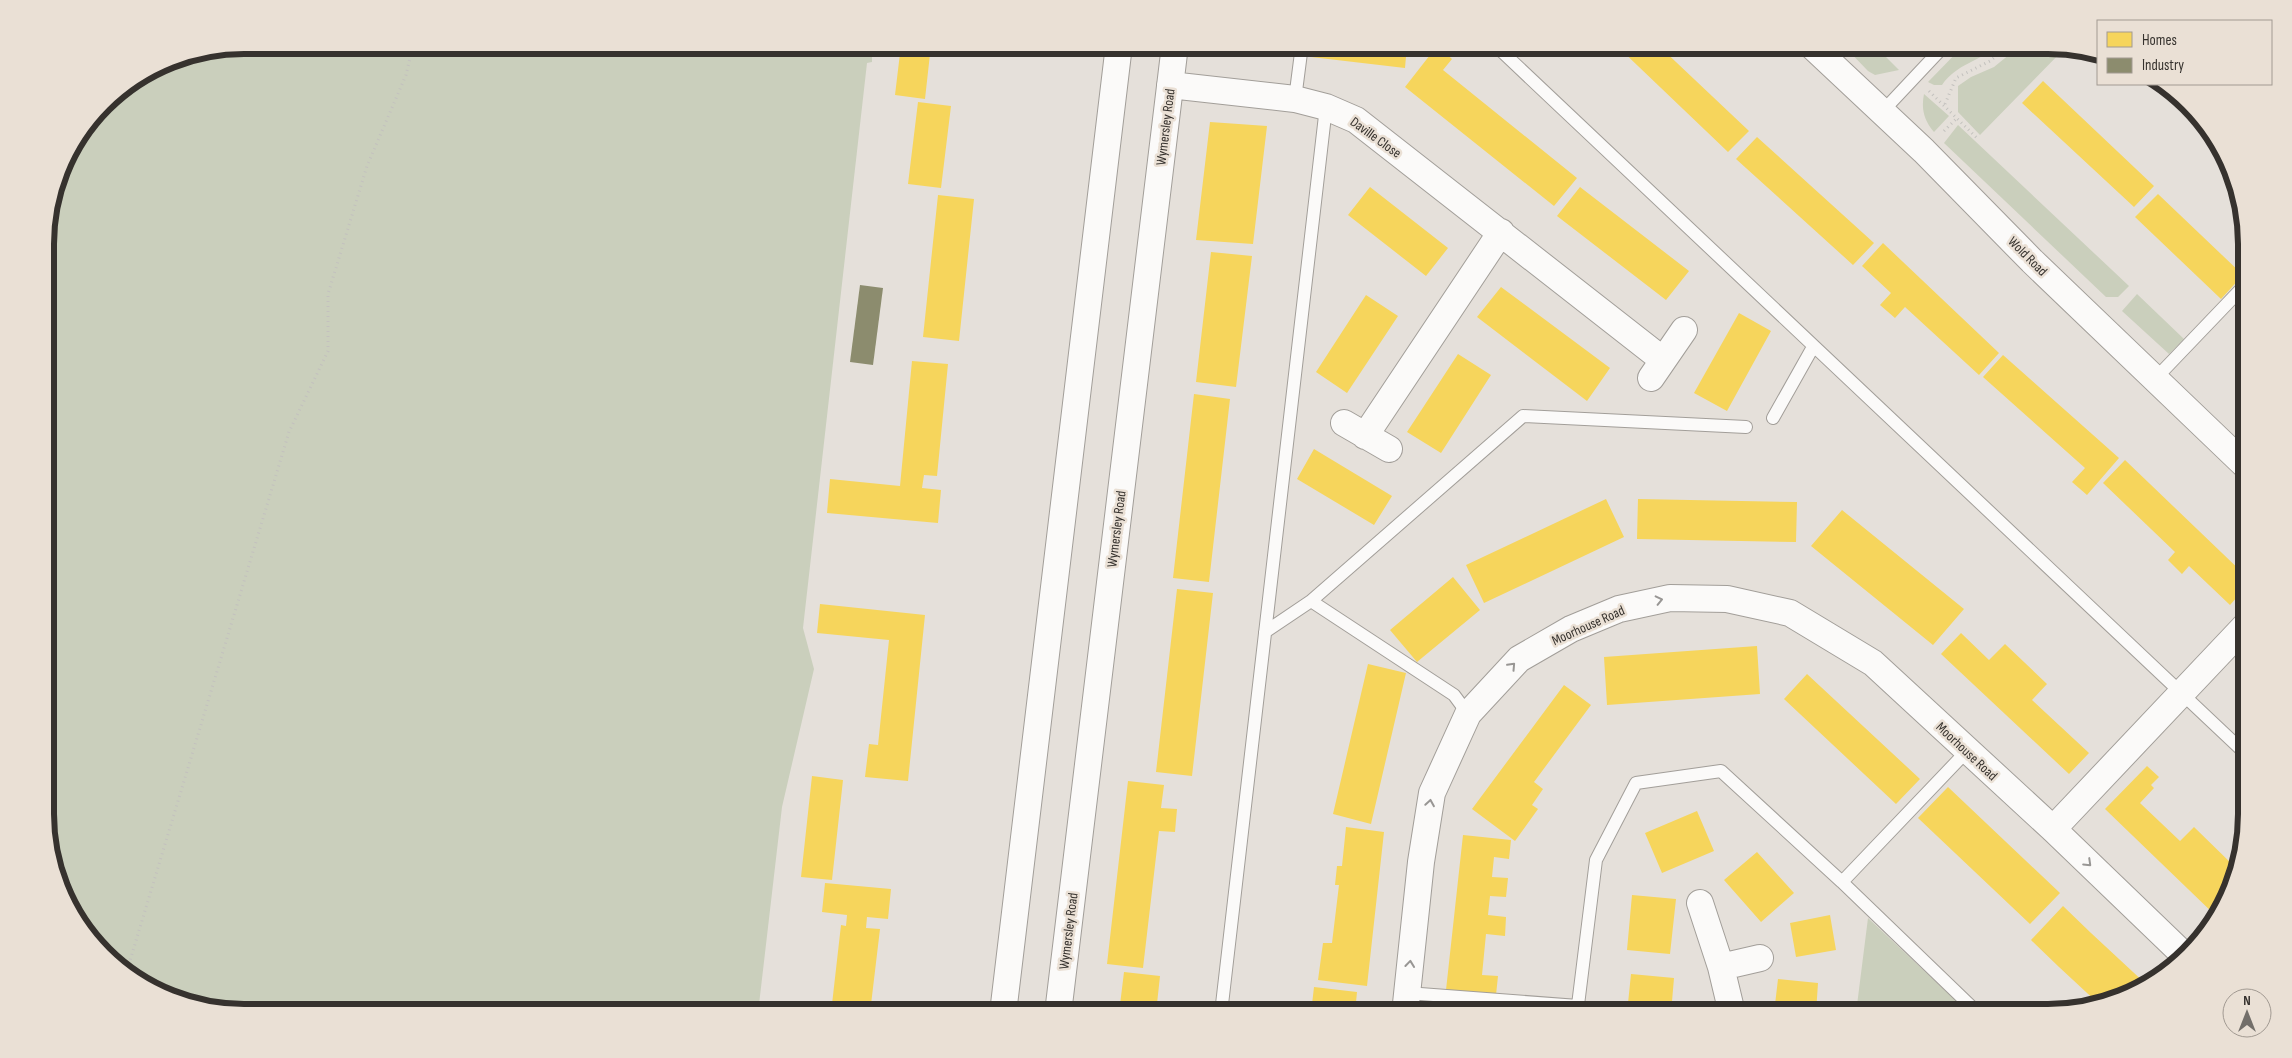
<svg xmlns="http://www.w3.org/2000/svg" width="2292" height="1058" font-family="'Sofia Sans Condensed',sans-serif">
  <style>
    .green { fill: #cacfbc }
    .homes { fill: #f6d55c }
    .industry { fill: #8c8c6e }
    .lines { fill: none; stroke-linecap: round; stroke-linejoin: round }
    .service-casing { stroke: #a29e99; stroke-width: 14 }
    .minor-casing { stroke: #a29e99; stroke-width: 28 }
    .path { stroke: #c3c1be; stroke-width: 3; stroke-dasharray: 1 4; stroke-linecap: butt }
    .service { stroke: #fbfaf9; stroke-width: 12 }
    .minor { stroke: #fbfaf9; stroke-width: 26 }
    .oneway { stroke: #989694 }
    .labels { text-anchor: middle; stroke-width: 5; stroke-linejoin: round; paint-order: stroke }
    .street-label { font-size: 14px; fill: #36322e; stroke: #eae0d5 }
    .rim { fill: none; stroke: #36322e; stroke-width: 6 }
  </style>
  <rect width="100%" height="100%" fill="#e5e0da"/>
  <!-- green -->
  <path class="green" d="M 244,45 L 872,45 L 872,62 L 867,63 L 803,628 L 814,669 L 782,807 L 758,1013 L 244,1013 L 167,998 L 123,972 L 86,935 L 60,890 L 47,840 L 45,231 L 66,156 L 113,95 L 168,60 Z
    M 1843,45 L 1874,45 L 1899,70 L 1875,75 L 1868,71 Z
    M 1964,45 L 1999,45 C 1980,61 1956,64 1942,85 L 1934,85 L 1928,82 Z
    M 2021,45 L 2048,45 L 2065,48 L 1980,135 L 1958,112 L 1958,86 L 1971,77 L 1994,67 Z
    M 1924,94 L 1949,116 L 1934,132 C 1924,120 1921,109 1924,94 Z
    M 1958,125 L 2129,286 L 2118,297 L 2106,297 L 1944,143 Z
    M 2137,294 L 2184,339 L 2169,354 L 2122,311 Z
    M 1868,918 L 1969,1013 L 1856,1013 Z"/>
  <!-- homes -->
  <path class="homes" d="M 901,45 L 931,45 L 925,99 L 895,95 Z
    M 1216,45 L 1263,45 L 1262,52 Z
    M 1312,45 L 1407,45 L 1405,68 L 1311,57 Z
    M 1616,45 L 1658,45 L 1749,131 L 1728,152 Z
    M 1437,46 L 1452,59 L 1443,70 L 1577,178 L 1554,206 L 1405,87 Z
    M 2043,81 L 2154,186 L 2134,207 L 2022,103 Z
    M 918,102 L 951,106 L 941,188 L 908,184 Z
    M 1210,122 L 1267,126 L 1253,244 L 1196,240 Z
    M 1757,137 L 1874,243 L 1853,265 L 1736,159 Z
    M 1370,187 L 1448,248 L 1426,276 L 1348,215 Z
    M 1580,187 L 1689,271 L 1666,300 L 1557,216 Z
    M 2158,194 L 2243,275 L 2221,299 L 2135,217 Z
    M 938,195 L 974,199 L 959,341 L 923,337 Z
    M 1883,243 L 1999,353 L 1979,375 L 1905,307 L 1895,318 L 1880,305 L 1891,293 L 1862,266 Z
    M 1211,252 L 1252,256 L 1236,387 L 1196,382 Z
    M 1501,287 L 1610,368 L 1587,401 L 1477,317 Z
    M 1366,295 L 1398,316 L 1347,393 L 1316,372 Z
    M 1739,313 L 1771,331 L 1727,411 L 1694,393 Z
    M 1458,354 L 1491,375 L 1441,453 L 1407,432 Z
    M 2003,355 L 2119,458 L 2087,495 L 2072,482 L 2085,468 L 1983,377 Z
    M 912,361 L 948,364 L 937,476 L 924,475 L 922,488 L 941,490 L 938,523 L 827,513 L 830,479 L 900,486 Z
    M 1194,394 L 1230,399 L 1209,582 L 1173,578 Z
    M 1314,449 L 1392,496 L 1374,525 L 1297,479 Z
    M 2125,460 L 2246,576 L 2246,587 L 2230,605 L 2189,566 L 2182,574 L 2168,560 L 2175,552 L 2103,483 Z
    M 1606,499 L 1624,537 L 1484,603 L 1466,565 Z
    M 1638,499 L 1797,502 L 1796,542 L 1637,539 Z
    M 1842,510 L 1964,609 L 1933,645 L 1811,546 Z
    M 1453,577 L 1480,610 L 1417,662 L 1390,630 Z
    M 1177,589 L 1213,593 L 1192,776 L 1156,772 Z
    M 820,604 L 925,615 L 908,781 L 865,777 L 869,744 L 878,745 L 889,640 L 817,633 Z
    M 1961,633 L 1989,660 L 2005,644 L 2047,684 L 2032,700 L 2089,753 L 2069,774 L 1941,654 Z
    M 1757,646 L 1760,694 L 1607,705 L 1604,657 Z
    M 1368,664 L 1406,673 L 1371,824 L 1333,814 Z
    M 1807,674 L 1920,779 L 1896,804 L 1784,699 Z
    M 1564,685 L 1591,705 L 1534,782 L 1543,789 L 1532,805 L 1538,809 L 1515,841 L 1472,809 Z
    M 2147,766 L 2159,777 L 2151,785 L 2154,788 L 2140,803 L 2180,841 L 2194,827 L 2236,868 L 2232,891 L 2216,916 L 2105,809 Z
    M 812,776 L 843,780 L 832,880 L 801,877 Z
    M 1128,781 L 1164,785 L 1161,808 L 1177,809 L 1175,832 L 1159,831 L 1143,968 L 1107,964 Z
    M 1948,787 L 2060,893 L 2030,924 L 1918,818 Z
    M 1697,811 L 1714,851 L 1662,873 L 1645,833 Z
    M 1346,827 L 1384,832 L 1367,986 L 1318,980 L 1323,943 L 1332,943 L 1339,885 L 1335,885 L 1337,866 L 1342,866 Z
    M 1463,835 L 1511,840 L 1509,859 L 1494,857 L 1492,877 L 1508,878 L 1506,897 L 1490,896 L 1488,915 L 1506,917 L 1505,936 L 1486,934 L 1482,975 L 1498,976 L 1496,995 L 1446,990 Z
    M 1757,852 L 1794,893 L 1761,922 L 1724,880 Z
    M 825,883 L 891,889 L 888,919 L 867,917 L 866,928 L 880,929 L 870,1013 L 831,1013 L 841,925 L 846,926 L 847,915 L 822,912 Z
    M 1632,895 L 1676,899 L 1670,954 L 1627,950 Z
    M 2063,906 L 2091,933 L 2147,985 L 2112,1002 L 2100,1005 L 2059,967 L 2031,940 Z
    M 1830,915 L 1836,950 L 1796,957 L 1790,923 Z
    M 1124,972 L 1160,976 L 1156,1013 L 1119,1013 Z
    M 1631,974 L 1674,978 L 1671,1013 L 1627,1013 Z
    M 1778,979 L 1818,983 L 1816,1013 L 1774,1013 Z
    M 1314,987 L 1357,992 L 1355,1013 L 1311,1013 Z
    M 1447,1006 L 1486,1011 L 1486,1013 L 1446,1013 Z"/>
  <!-- industry -->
  <path class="industry" d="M 860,285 L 883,288 L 873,365 L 850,362 Z"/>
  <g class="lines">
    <defs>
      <path id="service" d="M 1495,45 L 2247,755
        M 2174,95 L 2210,129
        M 1295,99 L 1302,45
        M 1882,112 L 1945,45
        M 2156,378 L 2246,284
        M 1773,418 L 1813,347
        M 1311,601 L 1454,695 L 1468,714
        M 1265,632 L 1311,601 L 1523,416 L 1746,427
        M 1842,882 L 1967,751
        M 1407,993 L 1578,1006
        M 1221,1013 L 1326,107
        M 1577,1013 L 1596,860 L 1636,783 L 1721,771 L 1842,882 L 1978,1013"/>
      <path id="minor" d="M 1811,45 L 1924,151 L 2032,261 L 2246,466
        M 1170,85 L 1295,99 L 1326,107 L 1356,120 L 1663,360
        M 1651,378 L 1684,330
        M 1344,423 L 1389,449
        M 1365,436 L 1501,232
        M 2053,829 L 2246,625
        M 1700,903 L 1721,967 L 1732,1013
        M 1721,967 L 1760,958
        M 1003,1013 L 1119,45
        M 1058,1013 L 1175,45
        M 1405,1013 L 1421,862 L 1432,793 L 1468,714 L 1519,659 L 1571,629 L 1619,609 L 1670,598 L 1727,599 L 1790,613 L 1873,663 L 2053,829 L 2185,956"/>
    </defs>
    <!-- service casing -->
    <use href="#service" class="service-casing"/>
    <!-- minor casing -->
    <use href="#minor" class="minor-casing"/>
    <!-- path -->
    <path class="path" d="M 1929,91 L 1977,138
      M 1945,104 L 1956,78 L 1990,61 L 2010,45
      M 1944,131 L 1956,119
      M 126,974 L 289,432 L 328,351 L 328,294 L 367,166 L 406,75 L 413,45"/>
    <!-- service -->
    <use href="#service" class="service"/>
    <!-- minor -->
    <use href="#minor" class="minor"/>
  </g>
  <!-- one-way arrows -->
  <defs><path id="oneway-chevron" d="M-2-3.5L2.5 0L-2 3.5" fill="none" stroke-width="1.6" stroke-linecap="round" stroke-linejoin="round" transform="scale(1.25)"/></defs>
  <g class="oneway">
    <use href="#oneway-chevron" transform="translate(1659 600) rotate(-13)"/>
    <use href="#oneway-chevron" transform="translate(1512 666) rotate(-47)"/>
    <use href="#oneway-chevron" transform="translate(1430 803) rotate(-81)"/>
    <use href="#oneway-chevron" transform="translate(2088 863) rotate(44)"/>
    <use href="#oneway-chevron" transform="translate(1410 964) rotate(-84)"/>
  </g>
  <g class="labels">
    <!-- street labels -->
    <g class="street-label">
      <text transform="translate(1165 127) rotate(-83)" y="5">Wymersley Road</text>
      <text transform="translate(1376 137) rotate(36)" y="5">Daville Close</text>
      <text transform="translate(2028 256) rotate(45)" y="5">Wold Road</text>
      <text transform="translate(1116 529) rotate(-83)" y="5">Wymersley Road</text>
      <text transform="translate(1588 625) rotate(-24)" y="5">Moorhouse Road</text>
      <text transform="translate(1967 751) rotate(43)" y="5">Moorhouse Road</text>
      <text transform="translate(1068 931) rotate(-83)" y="5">Wymersley Road</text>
    </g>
  </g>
  <!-- crop -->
  <path d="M0 0H2292V1058H0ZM244 54H2048A190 190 0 0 1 2238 244V814A190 190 0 0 1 2048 1004H244A190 190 0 0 1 54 814V244A190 190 0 0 1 244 54Z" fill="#eae0d5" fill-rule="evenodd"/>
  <path class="rim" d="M244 54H2048A190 190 0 0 1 2238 244V814A190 190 0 0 1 2048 1004H244A190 190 0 0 1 54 814V244A190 190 0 0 1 244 54Z"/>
  <!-- legend -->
  <rect x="2097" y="20" width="175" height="65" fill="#eae0d5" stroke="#a29a92"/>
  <rect x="2107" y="32" width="25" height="15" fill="#f6d55c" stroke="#a29a92"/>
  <text x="2142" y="45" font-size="15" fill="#36322e">Homes</text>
  <rect x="2107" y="58" width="25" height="15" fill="#8c8c6e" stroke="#a29a92"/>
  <text x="2142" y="70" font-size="15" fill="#36322e">Industry</text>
  <!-- north arrow -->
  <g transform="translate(2247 1013)"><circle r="24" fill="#eae0d5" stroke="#a29a92"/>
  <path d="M0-4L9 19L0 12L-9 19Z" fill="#736f6a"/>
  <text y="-8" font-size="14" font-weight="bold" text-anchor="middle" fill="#36322e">N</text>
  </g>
</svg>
